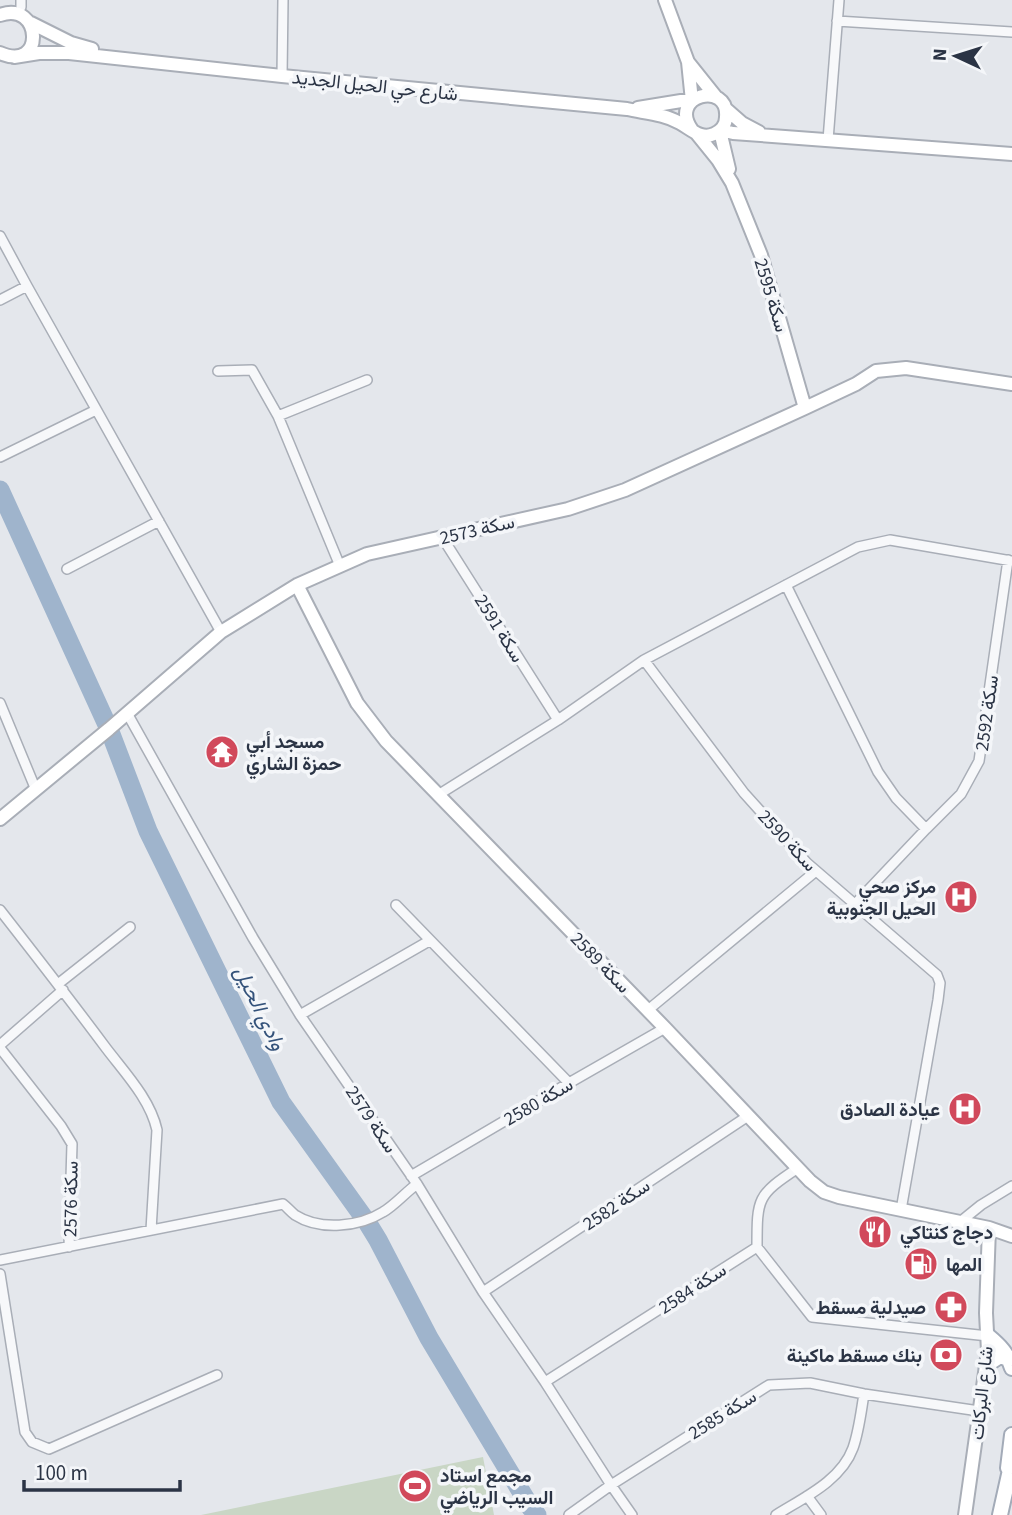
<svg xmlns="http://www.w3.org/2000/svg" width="1012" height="1515" font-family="'Source Sans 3',Vazirmatn,sans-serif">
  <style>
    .pitch { fill: #c9d6c5 }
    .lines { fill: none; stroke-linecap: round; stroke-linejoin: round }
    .river { stroke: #9fb4cc; stroke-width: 19 }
    .street-casing { stroke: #a9aeb7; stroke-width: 12 }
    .secondary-casing { stroke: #a9aeb7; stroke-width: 16 }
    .primary-casing { stroke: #a3abb8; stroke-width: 18 }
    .street { stroke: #f7f8fa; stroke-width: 9 }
    .secondary { stroke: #fff; stroke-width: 12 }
    .primary { stroke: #fff; stroke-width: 14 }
    .labels { text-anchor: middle; stroke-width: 7; stroke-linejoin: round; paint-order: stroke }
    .street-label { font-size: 19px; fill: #2b3445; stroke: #f4f6f9 }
    .poi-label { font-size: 19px; font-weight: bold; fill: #2b3445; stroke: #f4f6f9; text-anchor: start }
    .water-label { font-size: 21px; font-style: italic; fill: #34527a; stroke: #f4f6f9 }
  </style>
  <rect width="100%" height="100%" fill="#e4e7ec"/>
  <!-- pitch -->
  <path class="pitch" d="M 483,1457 L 494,1515 L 201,1515 Z"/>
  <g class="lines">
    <!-- river -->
    <path class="river" d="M 0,490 L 109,729 L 148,831 L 281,1102 L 367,1222 L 378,1240 L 429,1338 L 531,1508 L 537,1515"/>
    <defs>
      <path id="street" d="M 21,0 L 21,7
        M 837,21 L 1012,32
        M 282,76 L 283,0
        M 828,140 L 839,0
        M 0,236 L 27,286 L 221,632
        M 0,300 L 27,286
        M 218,371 L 252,370 L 278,416 L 340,566
        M 278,416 L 367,380
        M 0,457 L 96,410
        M 442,537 L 558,720
        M 67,569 L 159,521
        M 786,585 L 878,772 L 896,798 L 926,829
        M 644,660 L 744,793 L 807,863 L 937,975 L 940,983 L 938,1000 L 901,1210
        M 0,703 L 36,790
        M 127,713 L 253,938 L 300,1015 L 417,1184 L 483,1292 L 545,1382 L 611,1485 L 632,1515
        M 438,795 L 558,720 L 644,660 L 858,547 L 890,540 L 1012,561
        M 855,904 L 926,829 L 961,794 L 979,761 L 1008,560
        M 396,905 L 569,1083
        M 0,910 C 36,956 71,1001 106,1048 C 125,1073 150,1099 157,1130 L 151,1230
        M 58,984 L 130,927
        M 648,1010 L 816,871
        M 300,1015 L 429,941
        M 0,1045 L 63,990
        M 0,1048 L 61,1126 L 72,1144 L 69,1247
        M 411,1176 L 569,1083 L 665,1028
        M 960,1222 L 981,1205 L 1012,1186
        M 757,1247 L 812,1317 L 988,1336
        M 0,1260 L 283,1204 C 287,1207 291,1212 295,1215 C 320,1231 359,1227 383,1212 C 394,1206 406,1192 417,1184
        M 0,1274 L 25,1432 L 32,1442 L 49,1449 L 217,1375
        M 483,1292 L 748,1116
        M 545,1382 L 757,1247 C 757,1198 757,1195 798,1168
        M 807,1496 L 821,1515
        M 569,1515 L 611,1485 L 769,1385 L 810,1383 L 864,1394 L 979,1411
        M 776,1515 C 803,1498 841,1481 853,1448 C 859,1431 861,1412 864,1394"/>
      <path id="secondary" d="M 665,0 L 688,62 L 692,101
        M 0,15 C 42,0 46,73 0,53
        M 31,23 L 71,43 L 92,49
        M 14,57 L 39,53 L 69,53 L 282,76 L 627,109 C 645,113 664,114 680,123 C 691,129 701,140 714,134 C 721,131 726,125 726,117 C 729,80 667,95 692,130
        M 688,62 L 716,97
        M 638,108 L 681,101 L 692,101
        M 726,109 L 742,123 L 759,132
        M 720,130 L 733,133 L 1012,154
        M 720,131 L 729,169
        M 697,134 L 718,160 L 732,183 L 761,255 L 805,408
        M 297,585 L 357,703 L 386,741 L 665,1028 L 810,1181 L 824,1192 L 839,1197 L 989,1228 L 1012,1236
        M 0,819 L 109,729 L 221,632 L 297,585 L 367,554 L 568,509 L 625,490 L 805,408 L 856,384 L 876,371 L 906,368 L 1012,384
        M 965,1515 L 988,1351 L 986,1313 L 989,1228"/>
      <path id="primary" d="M 988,1336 C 1000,1346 1007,1353 1012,1368
        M 986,1365 L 1000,1356 L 1009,1359
        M 1008,1468 L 1012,1435
        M 1000,1515 L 1012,1461"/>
    </defs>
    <!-- street casing -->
    <use href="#street" class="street-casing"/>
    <!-- secondary casing -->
    <use href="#secondary" class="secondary-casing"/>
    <!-- primary casing -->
    <use href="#primary" class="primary-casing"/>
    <!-- street -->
    <use href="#street" class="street"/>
    <!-- secondary -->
    <use href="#secondary" class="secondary"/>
    <!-- primary -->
    <use href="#primary" class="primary"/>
  </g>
  <!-- icons -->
  <defs>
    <symbol id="temple-disc" viewBox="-11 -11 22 22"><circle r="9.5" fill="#d1495b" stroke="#f4f6f9"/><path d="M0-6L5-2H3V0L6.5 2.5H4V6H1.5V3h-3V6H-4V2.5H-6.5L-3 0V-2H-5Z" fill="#fff"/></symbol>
    <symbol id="hospital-disc" viewBox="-11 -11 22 22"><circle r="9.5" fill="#d1495b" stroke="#f4f6f9"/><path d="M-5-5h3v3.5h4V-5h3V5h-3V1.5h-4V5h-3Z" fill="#fff"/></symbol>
    <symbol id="restaurant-disc" viewBox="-11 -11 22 22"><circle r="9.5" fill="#d1495b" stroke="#f4f6f9"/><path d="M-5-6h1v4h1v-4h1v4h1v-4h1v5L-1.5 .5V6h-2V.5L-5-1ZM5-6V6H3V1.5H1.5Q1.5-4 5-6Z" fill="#fff"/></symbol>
    <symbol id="fuel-disc" viewBox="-11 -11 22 22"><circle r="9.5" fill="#d1495b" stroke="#f4f6f9"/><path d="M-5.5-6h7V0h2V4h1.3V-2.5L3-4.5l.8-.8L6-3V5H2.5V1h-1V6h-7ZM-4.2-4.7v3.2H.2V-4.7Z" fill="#fff"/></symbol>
    <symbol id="pharmacy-disc" viewBox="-11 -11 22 22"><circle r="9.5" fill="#d1495b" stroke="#f4f6f9"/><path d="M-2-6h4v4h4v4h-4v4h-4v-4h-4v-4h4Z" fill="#fff"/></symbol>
    <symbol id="bank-disc" viewBox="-11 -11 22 22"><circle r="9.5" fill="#d1495b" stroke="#f4f6f9"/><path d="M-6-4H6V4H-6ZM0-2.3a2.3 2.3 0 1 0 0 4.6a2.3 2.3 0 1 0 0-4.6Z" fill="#fff"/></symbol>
    <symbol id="stadium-disc" viewBox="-11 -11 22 22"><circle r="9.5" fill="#d1495b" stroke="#f4f6f9"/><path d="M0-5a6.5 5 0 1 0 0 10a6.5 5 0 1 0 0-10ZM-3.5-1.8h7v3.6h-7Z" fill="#fff"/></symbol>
  </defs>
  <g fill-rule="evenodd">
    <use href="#temple-disc" x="203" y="733" width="38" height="38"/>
    <use href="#hospital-disc" x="942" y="878" width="38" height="38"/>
    <use href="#hospital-disc" x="946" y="1090" width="38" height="38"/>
    <use href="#restaurant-disc" x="856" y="1213" width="38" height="38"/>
    <use href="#fuel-disc" x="902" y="1245" width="38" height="38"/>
    <use href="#pharmacy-disc" x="932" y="1288" width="38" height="38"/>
    <use href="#bank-disc" x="927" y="1336" width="38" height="38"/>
    <use href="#stadium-disc" x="396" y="1467" width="38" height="38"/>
  </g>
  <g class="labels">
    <!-- street labels -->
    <g class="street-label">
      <text transform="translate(375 85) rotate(6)" y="7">شارع حي الحيل الجديد</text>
      <text transform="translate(772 295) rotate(73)" y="7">سكة 2595</text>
      <text transform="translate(477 529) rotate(-13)" y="7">سكة 2573</text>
      <text transform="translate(500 628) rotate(58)" y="7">سكة 2591</text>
      <text transform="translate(986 713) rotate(-82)" y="7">سكة 2592</text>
      <text transform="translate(788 840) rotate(47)" y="7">سكة 2590</text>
      <text transform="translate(601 962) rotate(46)" y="7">سكة 2589</text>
      <text transform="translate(538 1101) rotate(-30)" y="7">سكة 2580</text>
      <text transform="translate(372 1119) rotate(56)" y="7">سكة 2579</text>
      <text transform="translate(70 1199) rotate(-89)" y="7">سكة 2576</text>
      <text transform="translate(616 1204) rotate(-34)" y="7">سكة 2582</text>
      <text transform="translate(692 1288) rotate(-33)" y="7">سكة 2584</text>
      <text transform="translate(981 1393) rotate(-84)" y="7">شارع البركات</text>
      <text transform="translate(722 1414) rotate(-32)" y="7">سكة 2585</text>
    </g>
    <!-- poi labels -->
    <g class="poi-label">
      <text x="246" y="748">مسجد أبي<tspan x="246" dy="22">حمزة الشاري</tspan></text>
      <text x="936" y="893" text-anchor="end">مركز صحي<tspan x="936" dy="22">الحيل الجنوبية</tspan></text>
      <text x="940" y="1116" text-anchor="end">عيادة الصادق</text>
      <text x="900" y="1239">دجاج كنتاكي</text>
      <text x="946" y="1271">المها</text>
      <text x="926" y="1314" text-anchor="end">صيدلية مسقط</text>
      <text x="922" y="1362" text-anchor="end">بنك مسقط ماكينة</text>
      <text x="440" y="1482">مجمع استاد<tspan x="440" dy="22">السيب الرياضي</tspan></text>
    </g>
    <!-- water labels -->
    <g class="water-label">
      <text transform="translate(260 1008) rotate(64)" y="7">وادي الحيل</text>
    </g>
  </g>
  <!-- north arrow -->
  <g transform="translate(956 56) rotate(274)" stroke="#f4f6f9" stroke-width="5" paint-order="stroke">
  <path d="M0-5L12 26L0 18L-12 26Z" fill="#2b3445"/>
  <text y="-10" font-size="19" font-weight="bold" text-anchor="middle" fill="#2b3445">N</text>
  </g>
  <!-- scale -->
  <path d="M24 1480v10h156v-10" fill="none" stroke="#2b3445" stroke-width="3.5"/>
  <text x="35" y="1480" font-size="21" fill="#2b3445" stroke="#f4f6f9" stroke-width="5" paint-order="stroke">100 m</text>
</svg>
